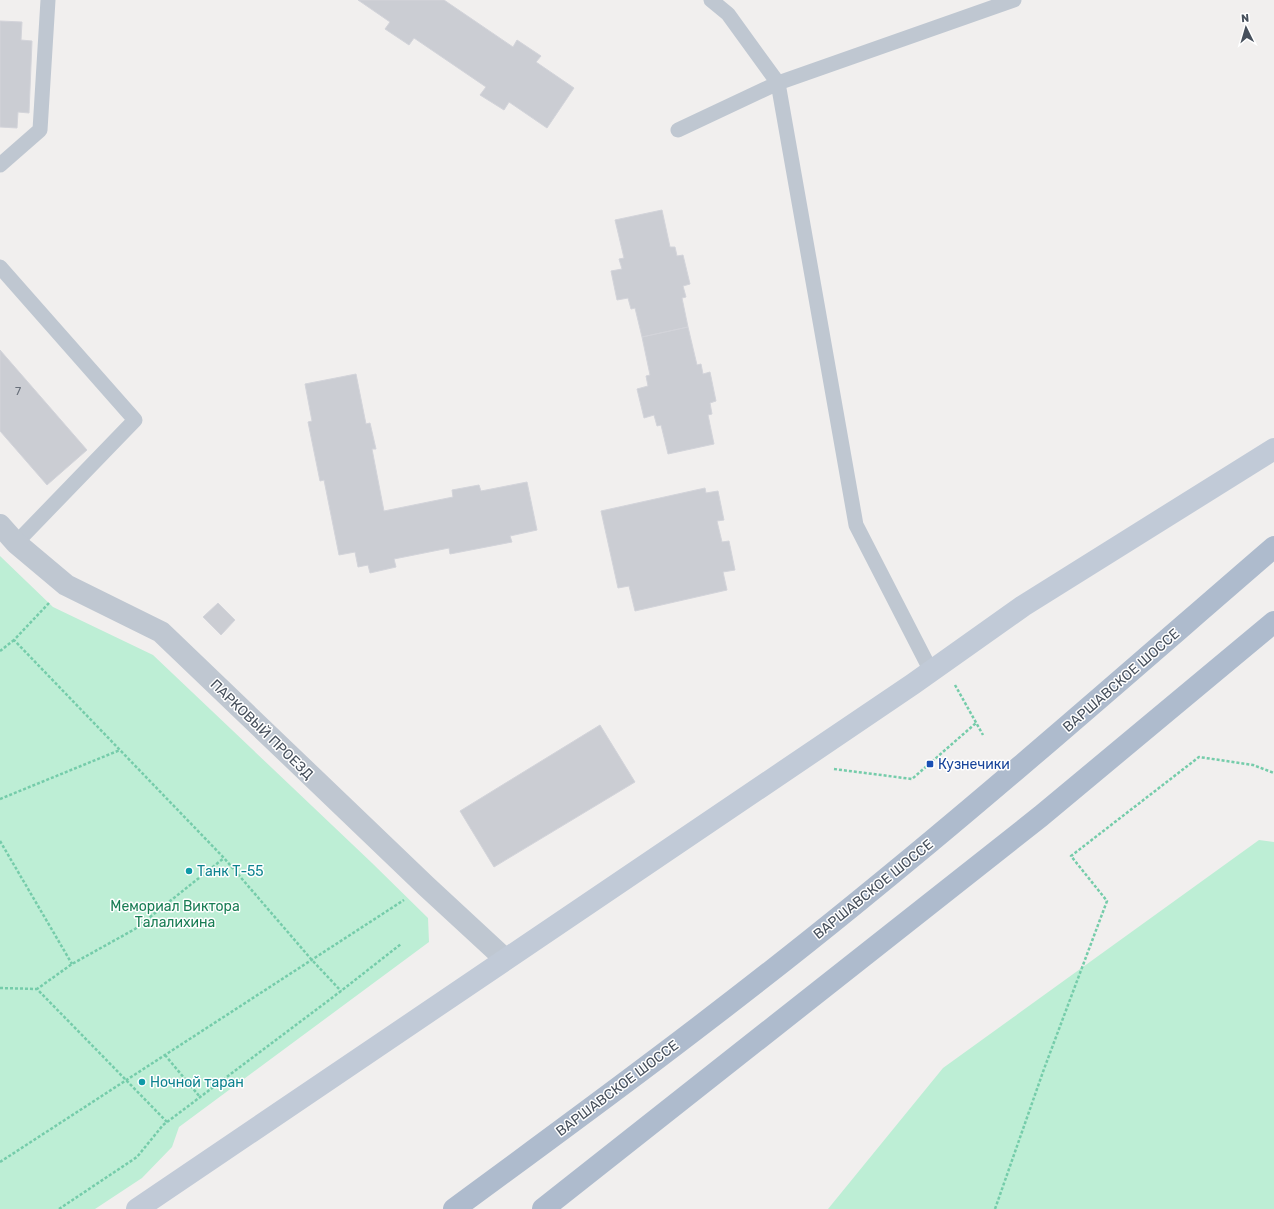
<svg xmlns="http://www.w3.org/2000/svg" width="1274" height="1209" font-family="Rubik,sans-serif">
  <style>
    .green { fill: #bdeed5 }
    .building { fill: #cbcdd3; stroke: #d3d4da }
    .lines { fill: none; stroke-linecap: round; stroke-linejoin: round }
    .path { stroke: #75ccaa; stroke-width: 2.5; stroke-dasharray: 3 2; stroke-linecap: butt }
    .service { stroke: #bfc7d1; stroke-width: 15 }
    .minor { stroke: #bfc7d1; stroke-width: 22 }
    .secondary { stroke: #c1cad7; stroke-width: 22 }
    .primary { stroke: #aebbcd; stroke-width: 22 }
    .transit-dot { fill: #1a4fb4; stroke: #fff; stroke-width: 1.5 }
    .culture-dot { fill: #0f9aa8; stroke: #fff; stroke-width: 1.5 }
    .labels { text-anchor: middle; stroke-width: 3; stroke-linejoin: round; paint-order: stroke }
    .number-label { font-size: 12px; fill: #686f7a }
    .street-label { font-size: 14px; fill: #47505c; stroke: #fff }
    .transit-label { font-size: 14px; fill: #164399; stroke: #fff; text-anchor: start }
    .culture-label { font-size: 14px; fill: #0d838f; stroke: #fff; text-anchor: start }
    .park-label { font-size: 14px; fill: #187d54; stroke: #fff }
  </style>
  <rect width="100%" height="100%" fill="#f1efee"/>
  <!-- green -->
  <path class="green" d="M 0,556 L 53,607 L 153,655 L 372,863 L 428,918 L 429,942 L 179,1127 L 172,1147 L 142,1178 L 95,1209 L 0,1209 Z
    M 1259,840 L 1274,842 L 1274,1209 L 828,1209 L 943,1068 Z"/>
  <!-- building -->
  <path class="building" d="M 358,0 L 444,0 L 513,47 L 517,40 L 541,56 L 536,62 L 574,88 L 547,128 L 509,102 L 504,110 L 480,95 L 486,87 L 414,38 L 409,45 L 385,29 L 390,22 Z
    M 0,21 L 22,22 L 21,40 L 32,41 L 29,113 L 18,112 L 17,128 L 0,127 Z
    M 662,210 L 670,247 L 675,247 L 677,256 L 683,255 L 690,284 L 683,286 L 686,297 L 682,298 L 688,327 L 642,337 L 635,308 L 631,309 L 628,298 L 617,300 L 611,271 L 622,269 L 619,259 L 624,258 L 615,220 Z
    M 688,327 L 697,365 L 701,364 L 703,374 L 710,372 L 716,401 L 710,403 L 712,414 L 708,415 L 714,444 L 668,454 L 661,425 L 657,426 L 654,415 L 644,418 L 637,389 L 648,386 L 646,376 L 650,375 L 642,337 Z
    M 0,350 L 87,450 L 47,485 L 0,431 Z
    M 356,374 L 366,424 L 370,423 L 376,449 L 372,449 L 384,511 L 453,497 L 452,490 L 479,485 L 481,491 L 527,482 L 537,530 L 510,536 L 512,542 L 450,554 L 449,548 L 394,559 L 396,567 L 370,573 L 368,565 L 358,567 L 355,552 L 339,555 L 324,480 L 320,481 L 308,422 L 312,421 L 305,384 Z
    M 705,488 L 706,493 L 718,491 L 724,520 L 717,521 L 722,542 L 729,541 L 735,570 L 723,572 L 727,590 L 635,611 L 629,586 L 618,588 L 601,511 Z
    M 218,603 L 235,620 L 221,635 L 203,617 Z
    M 600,725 L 635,782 L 494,867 L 460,811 Z"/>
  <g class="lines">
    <!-- path -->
    <path class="path" d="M 49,603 L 14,640 L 224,858 L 311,959 L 341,991
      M 0,651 L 14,640
      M 955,685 L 983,735
      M 834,769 L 912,779 L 976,723
      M 0,799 L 120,750
      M 0,841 L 72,964
      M 0,988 L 37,989
      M 165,1055 L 200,1097
      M 167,1122 L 37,989 L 72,964 L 135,929 L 224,858
      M 0,1162 L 404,900
      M 59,1209 L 137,1157 L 163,1125 L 341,991 L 401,944
      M 995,1209 L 1044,1069 L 1107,901 L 1071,856 L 1199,757 L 1253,765 L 1274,773"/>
    <!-- service -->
    <path class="service" d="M 711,0 L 728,14 L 778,83 L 856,525 L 931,671
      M 678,130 L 778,83 L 1014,0
      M 0,165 L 40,130 L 48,0
      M 0,267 L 135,420 L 16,543"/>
    <!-- minor -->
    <path class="minor" d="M 0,525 L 16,543 L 66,585 L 161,632 L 426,886 L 505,959"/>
    <!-- secondary -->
    <path class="secondary" d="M 137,1209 L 913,684 L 1023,606 L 1274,449"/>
    <!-- primary -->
    <path class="primary" d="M 454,1209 C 589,1110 725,1010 855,904 C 997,789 1135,667 1274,547
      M 543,1209 L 1041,816 L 1274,622"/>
  </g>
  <!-- markers -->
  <rect class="transit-dot" x="926" y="760" width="8" height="8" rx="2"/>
  <g class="culture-dot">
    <circle cx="189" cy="871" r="4"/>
    <circle cx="142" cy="1082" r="4"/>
  </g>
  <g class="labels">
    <!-- number labels -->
    <g class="number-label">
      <text x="18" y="395">7</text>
    </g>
    <!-- street labels -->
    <g class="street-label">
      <text transform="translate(1121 680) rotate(-41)" y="5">ВАРШАВСКОЕ ШОССЕ</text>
      <text transform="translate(262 729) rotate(44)" y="5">ПАРКОВЫЙ ПРОЕЗД</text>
      <text transform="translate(873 889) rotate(-39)" y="5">ВАРШАВСКОЕ ШОССЕ</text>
      <text transform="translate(617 1088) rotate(-37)" y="5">ВАРШАВСКОЕ ШОССЕ</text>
    </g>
    <!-- transit labels -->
    <g class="transit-label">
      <text x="938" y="769">Кузнечики</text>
    </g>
    <!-- culture labels -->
    <g class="culture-label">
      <text x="197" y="876">Танк Т-55</text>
      <text x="150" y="1087">Ночной таран</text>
    </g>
    <!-- park labels -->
    <g class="park-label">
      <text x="175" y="911">Мемориал Виктора<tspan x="175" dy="16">Талалихина</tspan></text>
    </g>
  </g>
  <!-- north arrow -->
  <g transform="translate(1246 28) rotate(355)" stroke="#ffffff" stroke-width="3" paint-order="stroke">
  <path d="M0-3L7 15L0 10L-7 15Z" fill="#47505c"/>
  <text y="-6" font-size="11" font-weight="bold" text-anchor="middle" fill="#47505c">N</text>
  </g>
</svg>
